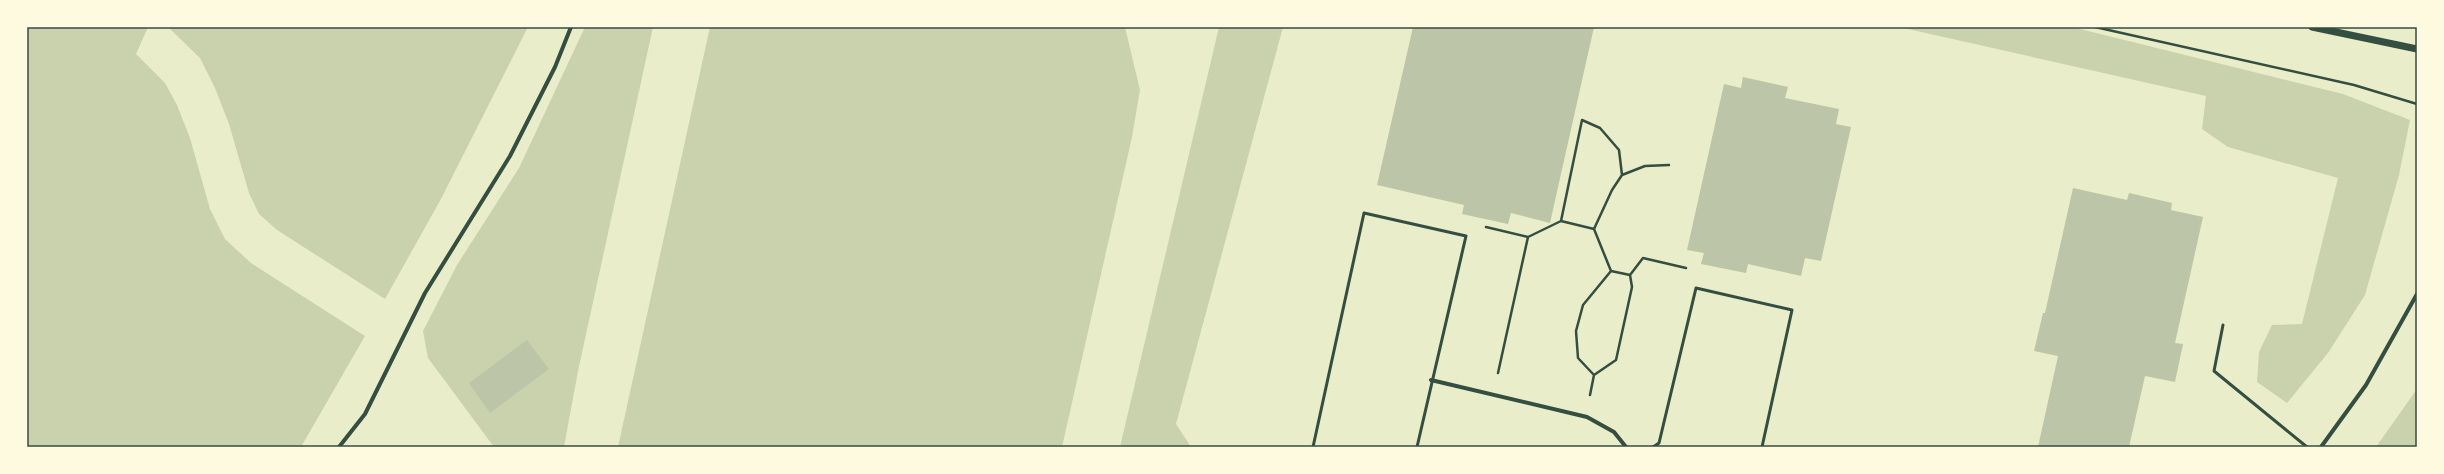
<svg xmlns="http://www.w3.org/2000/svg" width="2444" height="474" font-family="'Work Sans',sans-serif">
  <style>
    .green { fill: #cad2ad }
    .building { fill: #bcc5a7 }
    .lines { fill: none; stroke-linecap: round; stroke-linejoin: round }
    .path { stroke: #344e41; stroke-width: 2.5 }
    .service { stroke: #344e41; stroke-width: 3 }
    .minor { stroke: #344e41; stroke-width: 4 }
    .tertiary { stroke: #344e41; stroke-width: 7 }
    .neatline { fill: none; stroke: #344e41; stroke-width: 1.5 }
  </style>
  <rect width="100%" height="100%" fill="#e9edc9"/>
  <!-- green -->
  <path class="green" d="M 27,27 L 148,27 L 136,54 L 165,83 L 177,105 L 190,138 L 210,209 L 225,239 L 251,263 L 365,336 L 301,447 L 27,447 Z
    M 168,27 L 528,27 L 441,199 L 385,299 L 277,230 L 259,214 L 249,193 L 229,124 L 215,88 L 200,58 Z
    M 585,27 L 653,27 L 578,371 L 564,447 L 494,447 L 428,358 L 423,331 L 457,265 L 519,168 Z
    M 710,27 L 1125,27 L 1140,90 L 1132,137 L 1062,447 L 618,447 Z
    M 1219,27 L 1283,27 L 1176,424 L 1191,447 L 1120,447 Z
    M 1899,27 L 2072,27 L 2343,94 L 2410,120 L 2399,175 L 2365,295 L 2328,353 L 2287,403 L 2257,382 L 2259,352 L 2272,325 L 2302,324 L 2338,178 L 2228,147 L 2202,129 L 2206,96 Z
    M 2417,389 L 2417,447 L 2376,447 Z"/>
  <!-- building -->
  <path class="building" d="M 1413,27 L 1594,27 L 1550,223 L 1511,213 L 1508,224 L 1462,214 L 1464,205 L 1377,185 Z
    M 1743,77 L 1788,87 L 1785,98 L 1839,109 L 1836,124 L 1851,127 L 1821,261 L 1805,258 L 1801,276 L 1748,264 L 1746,273 L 1701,264 L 1704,253 L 1687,250 L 1724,84 L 1741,88 Z
    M 2073,188 L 2127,200 L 2129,193 L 2172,203 L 2171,210 L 2203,217 L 2175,343 L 2183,344 L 2175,382 L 2145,376 L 2129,447 L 2038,447 L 2058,356 L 2034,351 L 2043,313 L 2045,313 Z
    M 527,340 L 549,369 L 490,413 L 469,383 Z"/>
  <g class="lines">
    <!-- path -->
    <path class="path" d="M 2095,27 L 2354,85 L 2417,104
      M 1622,175 L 1645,166 L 1669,165
      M 1561,221 L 1582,120 L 1600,128 L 1619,150 L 1622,175 L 1612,190 L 1594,229
      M 1486,227 L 1528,237
      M 1630,275 L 1643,258 L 1686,268
      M 1498,373 L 1528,237 L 1561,221 L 1594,229 L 1611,271
      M 1590,395 L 1594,375 L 1578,358 L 1576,331 L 1583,305 L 1611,271 L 1630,275 L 1632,287 L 1616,360 L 1594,375"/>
    <!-- service -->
    <path class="service" d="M 2223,325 L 2214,371 L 2307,447
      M 1313,447 L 1364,213 L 1466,236 L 1417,447
      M 1653,447 L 1659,443 L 1696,288 L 1792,310 L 1762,447"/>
    <!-- minor -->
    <path class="minor" d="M 1431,380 L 1587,417 L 1614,432 L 1626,447
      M 339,447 L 365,414 L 425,293 L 510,156 L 555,67 L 571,27
      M 2321,447 L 2366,385 L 2417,294"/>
    <!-- tertiary -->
    <path class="tertiary" d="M 2312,27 L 2417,49"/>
  </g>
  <!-- border -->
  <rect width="2444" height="474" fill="none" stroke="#fefae0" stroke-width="56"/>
  <rect x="28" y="28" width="2388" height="418" class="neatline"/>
</svg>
